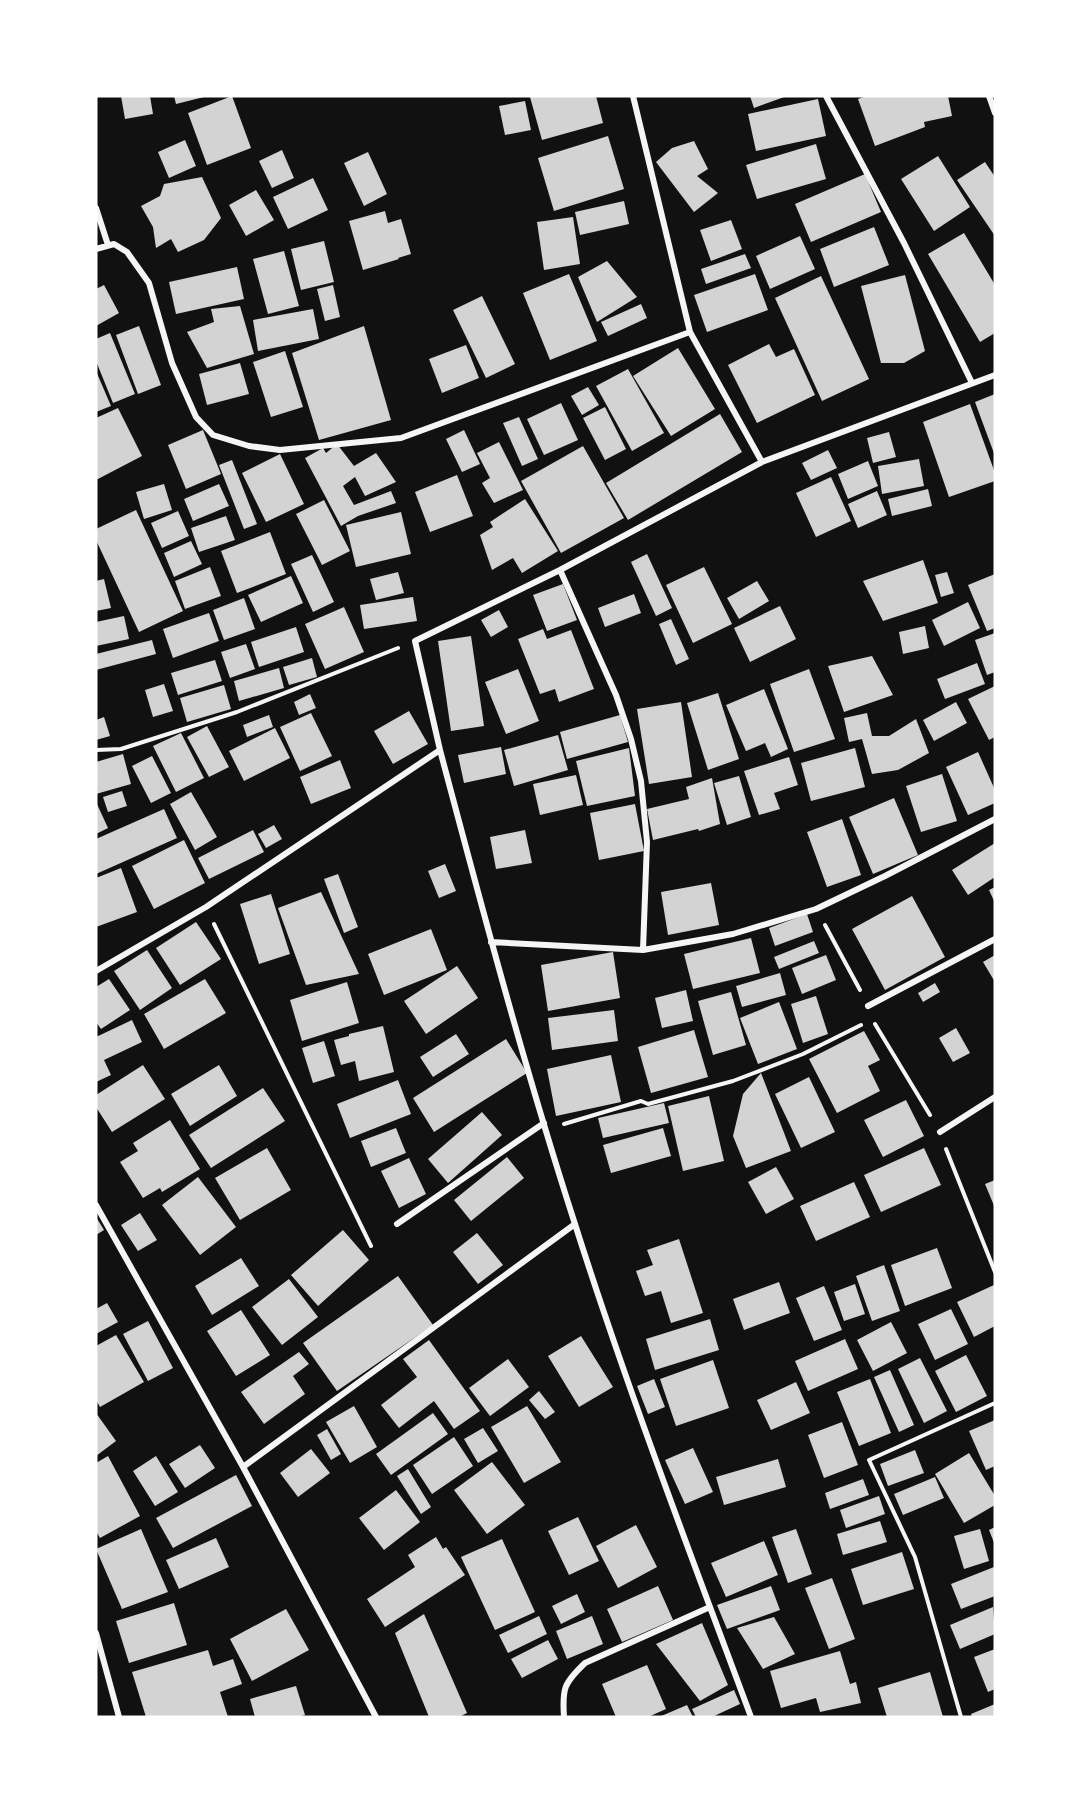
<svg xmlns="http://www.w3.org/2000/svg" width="1091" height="1813" font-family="Overpass,sans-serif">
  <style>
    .building { fill: #d3d3d3 }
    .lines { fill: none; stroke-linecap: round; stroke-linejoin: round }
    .path { stroke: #f5f5f5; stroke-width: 4 }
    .minor { stroke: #f5f5f5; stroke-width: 6 }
  </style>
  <rect width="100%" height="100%" fill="#111"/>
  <!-- building -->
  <path class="building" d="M 121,96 L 150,96 L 153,114 L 125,119 Z
    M 174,96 L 203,96 L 204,97 L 176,104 Z
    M 232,96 L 251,148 L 207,165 L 188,113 Z
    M 534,96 L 596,96 L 603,123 L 542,140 L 530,97 Z
    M 750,96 L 787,96 L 754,108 Z
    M 866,96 L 948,96 L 952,116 L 924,122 L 925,127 L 875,146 L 858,99 Z
    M 818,99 L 826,136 L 756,151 L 748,114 Z
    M 525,101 L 531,130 L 505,135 L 499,106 Z
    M 608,136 L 624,189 L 554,211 L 538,158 Z
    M 185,140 L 196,166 L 169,178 L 158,152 Z
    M 694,141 L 708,169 L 697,176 L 718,193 L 694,212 L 656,162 L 672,148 Z
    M 816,144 L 826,179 L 757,199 L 746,165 Z
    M 282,150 L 294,178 L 272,188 L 259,161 Z
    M 368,152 L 387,194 L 364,206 L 344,163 Z
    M 938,156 L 970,207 L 934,231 L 901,179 Z
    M 985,162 L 995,177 L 995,236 L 957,180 Z
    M 865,174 L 881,212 L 811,242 L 795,204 Z
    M 202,177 L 221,218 L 204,240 L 178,252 L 171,239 L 156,248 L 153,227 L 141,206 L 160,196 L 164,184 Z
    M 313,178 L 328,210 L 288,229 L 273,197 Z
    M 256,190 L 274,220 L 246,236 L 229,205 Z
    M 624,201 L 629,224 L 580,235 L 575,212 Z
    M 385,211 L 388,223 L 401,219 L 411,254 L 398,258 L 399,259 L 363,270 L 349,221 Z
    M 573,217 L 580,264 L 544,270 L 537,222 Z
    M 731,220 L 742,249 L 711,261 L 700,230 Z
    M 874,227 L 889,265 L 834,287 L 820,249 Z
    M 964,233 L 995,285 L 995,333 L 980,342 L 928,254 Z
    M 800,236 L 815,269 L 770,289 L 756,256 Z
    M 324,241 L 334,282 L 301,290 L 291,249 Z
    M 284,251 L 299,306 L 268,314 L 253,259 Z
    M 745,254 L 751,268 L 706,284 L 701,269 Z
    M 607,261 L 637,297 L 597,322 L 578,277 Z
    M 237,267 L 244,299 L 176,314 L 169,282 Z
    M 569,274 L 597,341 L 550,360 L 523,293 Z
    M 755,274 L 768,310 L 707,332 L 694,295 Z
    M 905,275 L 925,351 L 904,363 L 881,363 L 861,286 Z
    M 821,276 L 869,379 L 822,401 L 775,298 Z
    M 104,285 L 119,313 L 96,326 L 96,289 Z
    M 333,285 L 340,317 L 325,321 L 317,289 Z
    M 482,296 L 515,364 L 486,378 L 453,310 Z
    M 641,304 L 647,318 L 608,336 L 601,322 Z
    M 240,306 L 254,354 L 207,368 L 187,332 L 214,322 L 211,309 Z
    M 313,309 L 319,339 L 258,351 L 253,320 Z
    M 139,326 L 161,385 L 138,394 L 116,335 Z
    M 364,326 L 391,420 L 319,440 L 292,353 Z
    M 110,333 L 135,394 L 113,403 L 96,361 L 96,339 Z
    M 769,344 L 776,357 L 794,349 L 815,395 L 757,423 L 728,365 Z
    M 466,345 L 479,378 L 442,393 L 429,359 Z
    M 678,348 L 715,409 L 671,436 L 633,376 Z
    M 285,351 L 303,407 L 271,417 L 253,362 Z
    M 240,363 L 249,394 L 207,405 L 199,374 Z
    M 628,369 L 664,433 L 632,451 L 596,386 Z
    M 96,371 L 111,406 L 96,412 Z
    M 588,387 L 599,405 L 582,415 L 571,396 Z
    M 995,394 L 995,456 L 975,402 Z
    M 561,403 L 578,440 L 544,455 L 527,419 Z
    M 970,404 L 995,473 L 995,481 L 949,497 L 923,422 Z
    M 605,407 L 626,449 L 605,460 L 583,418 Z
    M 118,408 L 142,456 L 96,480 L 96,418 Z
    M 720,414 L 742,452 L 628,520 L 606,483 Z
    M 519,417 L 538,459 L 522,466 L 503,423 Z
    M 203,430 L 221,474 L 186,489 L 168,445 Z
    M 464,430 L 480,464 L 462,472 L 446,439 Z
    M 889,432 L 896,457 L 873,463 L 867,438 Z
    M 499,442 L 523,490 L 494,503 L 482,483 L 490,478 L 477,453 Z
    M 337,444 L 354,466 L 376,453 L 396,482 L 365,496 L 355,477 L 343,486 L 354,505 L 391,491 L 396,503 L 358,516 L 341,526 L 305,458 L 323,448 L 326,453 Z
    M 583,446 L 624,518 L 561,553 L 521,481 Z
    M 828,450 L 837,468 L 811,480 L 802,463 Z
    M 280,454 L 304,504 L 266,522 L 242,473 Z
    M 919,459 L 924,486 L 882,494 L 878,466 Z
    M 232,460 L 257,524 L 244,529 L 219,465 Z
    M 868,461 L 878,486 L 848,499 L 838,474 Z
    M 457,475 L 473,516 L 430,532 L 415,492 Z
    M 831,477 L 851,521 L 816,537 L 796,493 Z
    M 164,484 L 172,510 L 144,519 L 136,492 Z
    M 219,484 L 229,506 L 193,521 L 184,499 Z
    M 928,489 L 932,506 L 892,516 L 888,499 Z
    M 877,491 L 887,515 L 858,528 L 848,504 Z
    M 525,499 L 558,551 L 522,573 L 513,558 L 492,570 L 480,535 L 493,527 L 490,522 Z
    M 324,500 L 350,551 L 322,565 L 296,514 Z
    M 136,510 L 183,611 L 139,632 L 96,540 L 96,529 Z
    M 178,511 L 189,536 L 162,548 L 151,523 Z
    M 401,512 L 411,554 L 356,567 L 346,525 Z
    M 226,516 L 235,540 L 199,552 L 191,528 Z
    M 270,532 L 286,574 L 237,593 L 221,551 Z
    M 191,541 L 202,564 L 174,577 L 164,553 Z
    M 647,554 L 672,608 L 656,616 L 631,562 Z
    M 312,555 L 334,602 L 313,612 L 291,564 Z
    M 923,560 L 938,603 L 883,621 L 863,581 Z
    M 210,567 L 221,596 L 185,609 L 175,581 Z
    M 704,567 L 732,624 L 693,643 L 666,585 Z
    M 398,572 L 404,593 L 376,600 L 370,579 Z
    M 947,572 L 954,593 L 941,597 L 935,575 Z
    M 995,574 L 995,628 L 987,631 L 968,585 Z
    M 291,576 L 303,603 L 261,622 L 248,595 Z
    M 104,579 L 111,608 L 96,611 L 96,581 Z
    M 757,581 L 769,601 L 739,619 L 727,598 Z
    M 563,584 L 577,620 L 547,631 L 533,595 Z
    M 634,594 L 641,613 L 605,627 L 598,608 Z
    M 413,597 L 417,621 L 364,629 L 360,605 Z
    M 244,598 L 255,629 L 224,640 L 213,610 Z
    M 968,602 L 980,628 L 944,646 L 932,620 Z
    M 780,606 L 796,639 L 750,662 L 734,628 Z
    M 344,607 L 364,652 L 325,669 L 305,624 Z
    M 499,610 L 508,627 L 491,637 L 481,620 Z
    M 209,613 L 219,641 L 173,658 L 163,629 Z
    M 124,616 L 129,639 L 96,646 L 96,622 Z
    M 671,619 L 689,659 L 676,665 L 659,624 Z
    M 925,626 L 929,648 L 903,654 L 899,632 Z
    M 296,627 L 304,652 L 259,667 L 251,642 Z
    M 543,629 L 547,639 L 571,630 L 594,689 L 559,702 L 555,689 L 540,694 L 518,639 Z
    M 995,633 L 995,672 L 987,675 L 975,640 Z
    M 471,636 L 484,726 L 451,731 L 438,641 Z
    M 152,640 L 156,654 L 96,670 L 96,654 Z
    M 246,644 L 255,669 L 230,678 L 221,652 Z
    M 872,656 L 893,695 L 844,712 L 828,666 Z
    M 312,658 L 317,677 L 289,685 L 283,667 Z
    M 215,660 L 222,681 L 178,695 L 171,673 Z
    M 977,663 L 985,684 L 945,699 L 937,679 Z
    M 279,668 L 284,688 L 239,701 L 234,681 Z
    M 518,669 L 539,721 L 506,734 L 485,682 Z
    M 809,669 L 835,739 L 794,752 L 770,684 Z
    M 164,684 L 173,711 L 153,717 L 145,690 Z
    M 224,685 L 231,709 L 187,722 L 180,698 Z
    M 995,686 L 995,737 L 989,740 L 968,699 Z
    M 764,689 L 788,749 L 771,757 L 765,743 L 746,751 L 726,705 Z
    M 718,693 L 739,759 L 708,770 L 687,703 Z
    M 310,694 L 316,708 L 299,715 L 294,702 Z
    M 681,702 L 692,777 L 649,784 L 637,709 Z
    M 956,702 L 967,723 L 934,741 L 923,720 Z
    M 409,711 L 428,744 L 393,764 L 374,731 Z
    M 311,713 L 332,756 L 300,771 L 280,727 Z
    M 867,713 L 872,736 L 889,736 L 916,719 L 929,753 L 898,770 L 872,774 L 862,739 L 849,742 L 844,718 Z
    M 269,715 L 273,727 L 247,737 L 243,725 Z
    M 620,715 L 628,742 L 567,759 L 560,732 Z
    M 104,717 L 110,736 L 96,740 L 96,720 Z
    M 207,726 L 229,767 L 209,777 L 187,737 Z
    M 275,728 L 290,758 L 244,781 L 229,751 Z
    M 181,733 L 204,778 L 176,792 L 153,746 Z
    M 558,735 L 568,770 L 514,786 L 504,750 Z
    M 501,747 L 506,774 L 464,783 L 458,755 Z
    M 629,748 L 635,796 L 587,806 L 576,761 Z
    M 855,748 L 865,787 L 811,801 L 801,763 Z
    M 978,752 L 995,790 L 995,803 L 968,815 L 946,767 Z
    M 123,754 L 131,784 L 96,794 L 96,762 Z
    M 152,756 L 171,793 L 151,803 L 132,766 Z
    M 789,757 L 798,785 L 774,793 L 780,809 L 759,815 L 744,771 Z
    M 340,760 L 351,788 L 311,804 L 300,777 Z
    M 942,774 L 957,821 L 921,832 L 906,786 Z
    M 576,775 L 583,805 L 540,815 L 533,784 Z
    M 739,776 L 751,817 L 727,825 L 714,783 Z
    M 712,778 L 720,824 L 699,831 L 698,829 L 653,840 L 647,809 L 689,799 L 686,787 Z
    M 122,791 L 127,806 L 108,812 L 103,797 Z
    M 191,792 L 217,837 L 195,850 L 170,804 Z
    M 894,798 L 918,855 L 873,874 L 849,817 Z
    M 96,802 L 108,828 L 96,834 Z
    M 635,804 L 644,851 L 599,860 L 590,813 Z
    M 164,809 L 177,838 L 96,874 L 96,839 Z
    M 842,819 L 861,875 L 827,887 L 807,832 Z
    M 274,825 L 282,839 L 266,848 L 258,834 Z
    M 253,830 L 264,852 L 209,879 L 198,858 Z
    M 525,830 L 532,863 L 496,869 L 490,837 Z
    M 184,840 L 205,883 L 154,909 L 132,866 Z
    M 995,843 L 995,877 L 968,895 L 952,870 Z
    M 445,864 L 456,891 L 439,898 L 428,871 Z
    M 121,868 L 137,912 L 96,927 L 96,878 Z
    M 338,874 L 358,927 L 344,933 L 324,879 Z
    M 711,883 L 719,925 L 668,935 L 661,892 Z
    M 995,887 L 995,903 L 989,890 Z
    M 321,892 L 359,974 L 306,985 L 278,908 Z
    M 271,894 L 290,954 L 259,964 L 240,904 Z
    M 912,896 L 945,957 L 885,990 L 852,929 Z
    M 807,914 L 813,932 L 775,946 L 769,928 Z
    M 196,922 L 221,959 L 180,985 L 156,948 Z
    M 431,929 L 447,970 L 384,995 L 368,954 Z
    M 751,938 L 760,973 L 693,989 L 684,954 Z
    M 814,941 L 819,953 L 779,969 L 774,957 Z
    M 147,950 L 172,988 L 140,1010 L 114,971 Z
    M 613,952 L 620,998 L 548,1011 L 541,965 Z
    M 826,955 L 836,980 L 802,994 L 792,968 Z
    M 995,955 L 995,982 L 983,962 Z
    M 457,966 L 478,998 L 426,1034 L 404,1001 Z
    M 780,973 L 786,995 L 742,1007 L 736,986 Z
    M 109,979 L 130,1010 L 101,1029 L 96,1022 L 96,987 Z
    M 205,979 L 226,1013 L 164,1049 L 144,1014 Z
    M 347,982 L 359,1023 L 302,1041 L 290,1000 Z
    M 935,983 L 940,992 L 923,1002 L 918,993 Z
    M 686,990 L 693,1021 L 662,1028 L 655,998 Z
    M 731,992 L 746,1045 L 713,1055 L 698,1001 Z
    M 816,996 L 828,1034 L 803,1043 L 791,1004 Z
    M 779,1002 L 797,1049 L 758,1064 L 740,1018 Z
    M 614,1010 L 618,1041 L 552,1050 L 548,1018 Z
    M 132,1020 L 142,1042 L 104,1060 L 111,1075 L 96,1082 L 96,1037 Z
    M 383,1026 L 394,1072 L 359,1081 L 355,1061 L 341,1065 L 334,1040 L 349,1036 L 349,1034 Z
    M 956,1028 L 970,1053 L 953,1062 L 939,1038 Z
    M 694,1030 L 708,1077 L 651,1093 L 638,1047 Z
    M 864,1031 L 880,1060 L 868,1066 L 880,1091 L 837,1113 L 809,1059 Z
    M 456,1034 L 469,1054 L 433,1077 L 420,1057 Z
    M 506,1039 L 527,1073 L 434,1132 L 413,1098 Z
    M 324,1041 L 335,1076 L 313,1083 L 302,1048 Z
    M 611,1055 L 621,1102 L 556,1116 L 547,1069 Z
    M 143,1065 L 165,1099 L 112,1132 L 96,1107 L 96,1095 Z
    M 219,1065 L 237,1096 L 190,1126 L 171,1094 Z
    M 761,1073 L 791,1151 L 746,1168 L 733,1136 L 743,1094 Z
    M 809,1077 L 835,1132 L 801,1148 L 775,1094 Z
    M 398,1080 L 411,1114 L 350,1138 L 337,1104 Z
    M 263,1088 L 285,1121 L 211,1168 L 189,1135 Z
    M 709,1096 L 724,1161 L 683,1171 L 668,1106 Z
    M 906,1100 L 924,1136 L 883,1157 L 864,1120 Z
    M 664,1103 L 669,1123 L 603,1138 L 598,1118 Z
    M 482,1112 L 502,1135 L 448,1183 L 428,1159 Z
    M 170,1120 L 200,1169 L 162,1192 L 160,1188 L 143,1198 L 120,1162 L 138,1151 L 133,1143 Z
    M 396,1128 L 406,1153 L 371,1167 L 361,1141 Z
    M 663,1128 L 671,1156 L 611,1173 L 603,1145 Z
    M 267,1148 L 291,1190 L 240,1220 L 215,1178 Z
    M 924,1148 L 941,1185 L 881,1212 L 864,1175 Z
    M 507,1157 L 524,1178 L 471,1221 L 454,1200 Z
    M 409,1158 L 426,1194 L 399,1208 L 381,1171 Z
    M 776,1167 L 794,1199 L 766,1214 L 748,1182 Z
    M 198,1177 L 236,1227 L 200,1255 L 162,1205 Z
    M 995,1180 L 995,1208 L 985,1184 Z
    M 854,1182 L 870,1217 L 816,1241 L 800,1206 Z
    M 140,1213 L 157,1240 L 138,1251 L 121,1225 Z
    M 96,1217 L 104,1230 L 96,1235 Z
    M 343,1230 L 369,1260 L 318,1306 L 291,1275 Z
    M 477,1233 L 503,1265 L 478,1284 L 453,1252 Z
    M 679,1239 L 703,1313 L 671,1323 L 661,1291 L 645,1296 L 636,1271 L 653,1265 L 647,1250 Z
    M 937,1248 L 952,1288 L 905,1306 L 891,1265 Z
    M 241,1258 L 259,1286 L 212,1315 L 195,1286 Z
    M 884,1265 L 900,1311 L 872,1321 L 856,1276 Z
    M 398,1276 L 433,1325 L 337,1391 L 303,1343 Z
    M 289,1279 L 318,1317 L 282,1345 L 252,1307 Z
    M 779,1282 L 790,1313 L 744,1330 L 733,1299 Z
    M 855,1284 L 865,1314 L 844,1321 L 834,1292 Z
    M 994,1285 L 995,1326 L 974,1337 L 957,1302 Z
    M 824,1286 L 842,1330 L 814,1341 L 796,1298 Z
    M 107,1303 L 118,1322 L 96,1334 L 96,1309 Z
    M 951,1309 L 968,1344 L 935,1360 L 918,1324 Z
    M 241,1310 L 270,1355 L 236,1376 L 207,1331 Z
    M 710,1319 L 719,1350 L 655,1370 L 646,1339 Z
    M 148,1321 L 173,1368 L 148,1381 L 123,1334 Z
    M 891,1322 L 907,1353 L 873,1371 L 857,1340 Z
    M 116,1335 L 144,1382 L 100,1407 L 96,1400 L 96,1346 Z
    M 581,1336 L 613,1387 L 579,1407 L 548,1356 Z
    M 845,1339 L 858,1369 L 808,1391 L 795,1361 Z
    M 429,1340 L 480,1411 L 454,1429 L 434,1401 L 399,1428 L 381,1405 L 417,1377 L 403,1359 Z
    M 299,1352 L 309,1364 L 293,1376 L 305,1394 L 264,1424 L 241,1392 Z
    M 966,1355 L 987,1396 L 956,1412 L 935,1371 Z
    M 920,1358 L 947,1411 L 924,1423 L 898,1369 Z
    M 508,1359 L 529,1387 L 490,1416 L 469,1388 Z
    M 713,1360 L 729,1408 L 676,1426 L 660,1379 Z
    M 890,1370 L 914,1425 L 899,1432 L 874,1377 Z
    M 654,1379 L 665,1407 L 648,1414 L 637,1386 Z
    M 870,1379 L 891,1433 L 859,1446 L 837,1392 Z
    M 796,1382 L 810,1413 L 771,1430 L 757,1400 Z
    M 539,1391 L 555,1412 L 545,1419 L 529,1400 Z
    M 354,1406 L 377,1447 L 350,1463 L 326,1422 Z
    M 527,1406 L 561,1462 L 524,1483 L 491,1427 Z
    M 96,1413 L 116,1441 L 96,1456 Z
    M 433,1413 L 448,1434 L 391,1475 L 376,1454 Z
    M 995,1420 L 995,1466 L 986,1470 L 969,1431 Z
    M 842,1422 L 858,1465 L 824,1478 L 808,1435 Z
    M 483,1428 L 498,1451 L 478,1463 L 464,1439 Z
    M 327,1429 L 341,1454 L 331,1460 L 317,1435 Z
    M 454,1437 L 473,1466 L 432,1494 L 413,1465 Z
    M 200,1445 L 215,1468 L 185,1488 L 169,1464 Z
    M 693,1448 L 713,1492 L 685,1504 L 665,1460 Z
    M 311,1449 L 330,1473 L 298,1497 L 280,1473 Z
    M 915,1450 L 924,1473 L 888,1486 L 880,1464 Z
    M 969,1453 L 995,1496 L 995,1505 L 964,1523 L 935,1474 Z
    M 108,1456 L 140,1516 L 100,1538 L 96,1531 L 96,1463 Z
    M 156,1456 L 178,1492 L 155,1506 L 133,1471 Z
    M 778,1459 L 786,1487 L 724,1505 L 716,1477 Z
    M 492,1462 L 525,1505 L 487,1534 L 454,1490 Z
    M 408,1469 L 431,1507 L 421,1514 L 397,1476 Z
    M 236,1475 L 252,1506 L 173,1548 L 156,1518 Z
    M 935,1477 L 944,1498 L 903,1515 L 894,1494 Z
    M 863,1479 L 869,1495 L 830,1509 L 825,1493 Z
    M 396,1490 L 420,1522 L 384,1550 L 359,1518 Z
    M 879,1496 L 885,1514 L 846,1528 L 840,1510 Z
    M 578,1517 L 599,1561 L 569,1575 L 548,1531 Z
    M 880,1521 L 887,1542 L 843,1555 L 837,1534 Z
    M 636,1525 L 657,1567 L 618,1588 L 596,1546 Z
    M 995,1527 L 995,1545 L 989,1530 Z
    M 141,1529 L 168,1592 L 122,1609 L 96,1549 Z
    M 796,1529 L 812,1574 L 788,1583 L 772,1537 Z
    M 980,1529 L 989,1561 L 964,1569 L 954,1536 Z
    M 436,1537 L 443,1549 L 446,1547 L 465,1575 L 385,1627 L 367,1599 L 415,1567 L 408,1555 Z
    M 216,1538 L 229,1567 L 179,1589 L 166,1560 Z
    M 502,1539 L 535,1612 L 495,1630 L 461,1557 Z
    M 764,1541 L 778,1575 L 726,1597 L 711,1563 Z
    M 902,1552 L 914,1589 L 863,1605 L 851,1569 Z
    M 994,1567 L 995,1596 L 961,1609 L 951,1584 Z
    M 832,1578 L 855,1639 L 829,1649 L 805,1588 Z
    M 658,1586 L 673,1620 L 622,1642 L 607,1609 Z
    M 771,1586 L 780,1610 L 727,1629 L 717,1605 Z
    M 577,1594 L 585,1612 L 561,1624 L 552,1606 Z
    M 174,1603 L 187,1645 L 129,1663 L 116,1621 Z
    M 993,1607 L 995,1634 L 960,1649 L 950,1625 Z
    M 286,1609 L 309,1650 L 252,1681 L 230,1639 Z
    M 424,1614 L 467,1713 L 459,1717 L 429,1717 L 395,1633 Z
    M 539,1616 L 547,1634 L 508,1653 L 499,1635 Z
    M 592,1616 L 603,1644 L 567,1659 L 556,1631 Z
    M 774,1617 L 795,1654 L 763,1669 L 737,1628 Z
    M 702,1623 L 728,1685 L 700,1701 L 656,1644 Z
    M 548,1640 L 558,1659 L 522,1678 L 511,1659 Z
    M 995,1649 L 995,1689 L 988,1692 L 974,1657 Z
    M 208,1650 L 213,1666 L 233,1659 L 242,1684 L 220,1692 L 228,1717 L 146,1717 L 132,1672 Z
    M 840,1651 L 850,1684 L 856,1682 L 861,1703 L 820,1712 L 816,1698 L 781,1708 L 770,1671 Z
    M 647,1665 L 666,1709 L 648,1717 L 616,1717 L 602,1684 Z
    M 930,1672 L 943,1717 L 887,1717 L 878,1688 Z
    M 296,1686 L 305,1715 L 298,1717 L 255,1717 L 250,1699 Z
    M 734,1690 L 740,1704 L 712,1717 L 696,1717 L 692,1709 Z
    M 995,1704 L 995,1717 L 972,1717 L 971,1714 Z
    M 687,1705 L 693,1717 L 659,1717 Z"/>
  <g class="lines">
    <!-- path -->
    <path class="path" d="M 96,750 L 121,749 L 237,712 L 398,648
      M 214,924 L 371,1246
      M 825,925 L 860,990
      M 875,1024 L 930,1115
      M 564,1124 L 641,1101 L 648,1104 L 733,1081 L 803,1054 L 861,1025
      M 946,1149 L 995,1272
      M 961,1717 L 915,1557 L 869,1460 L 995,1403"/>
    <!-- minor -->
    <path class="minor" d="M 633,96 L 690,332 L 762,462
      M 826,96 L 904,243 L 972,383
      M 989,96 L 995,113
      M 96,208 L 108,245
      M 96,249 L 114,244 L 127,252 L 149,283 L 172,363 L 196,417 L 213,435 L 249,446 L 280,450 L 401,438 L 690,332
      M 560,570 L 616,695 L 631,739 L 641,781 L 647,842 L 643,950
      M 440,750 C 482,908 524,1066 574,1221 C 627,1388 690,1553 751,1717
      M 491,942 L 643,950 L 733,934 L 816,909 L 885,876 L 995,819
      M 96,971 L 206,907 L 440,750 L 415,641 L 560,570 L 762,462 L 995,375
      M 868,1006 L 995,939
      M 940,1132 L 995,1097
      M 96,1205 L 243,1467 L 376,1717
      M 397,1224 L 544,1123
      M 243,1467 L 575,1224
      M 96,1633 L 119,1717
      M 564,1717 C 562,1688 564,1683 585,1663 L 710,1607"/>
  </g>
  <!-- border -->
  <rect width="1091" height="1813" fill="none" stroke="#ffffff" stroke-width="195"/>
</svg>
